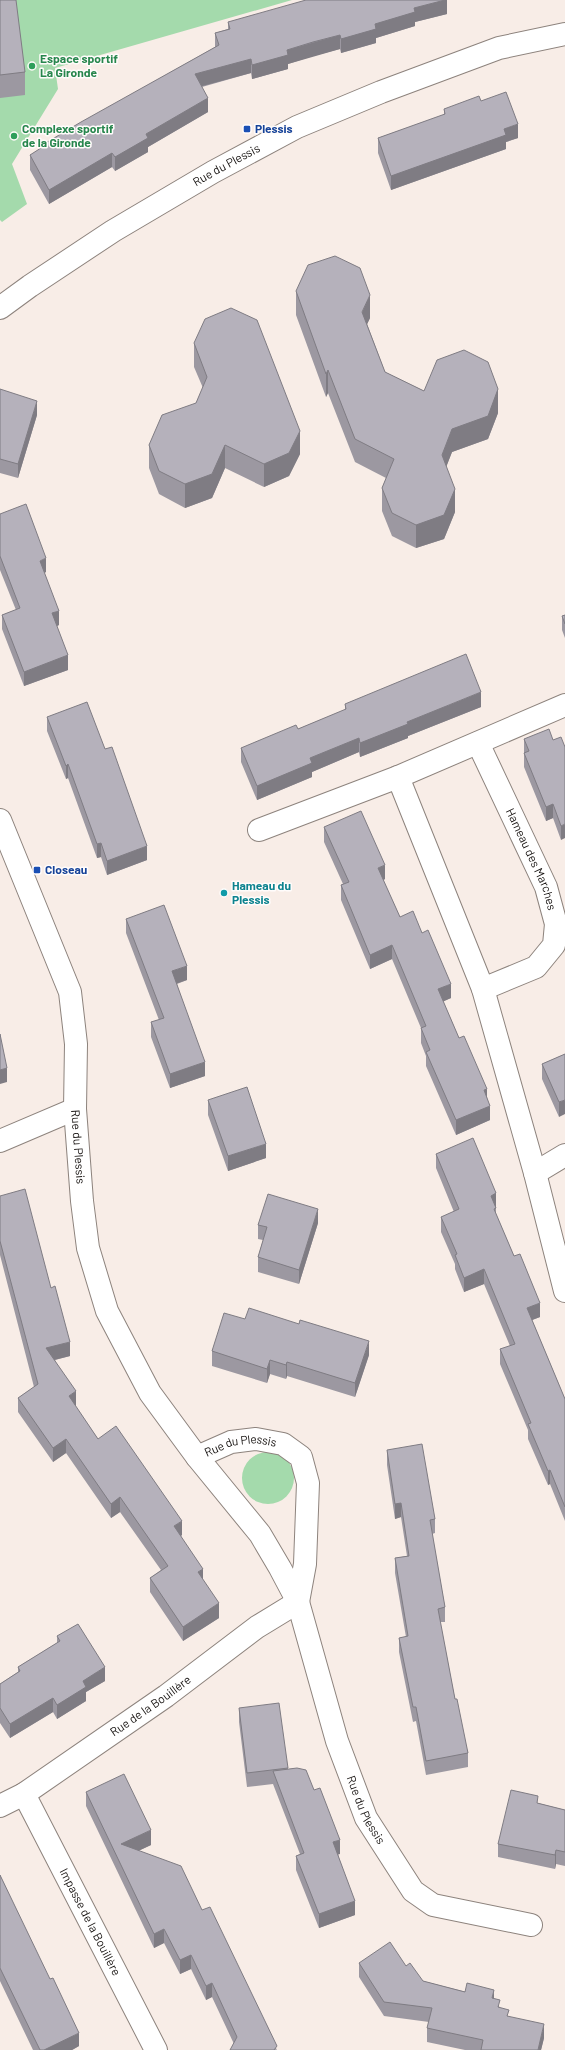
<svg xmlns="http://www.w3.org/2000/svg" width="565" height="2050" font-family="Barlow,sans-serif">
  <style>
    .green { fill: #a4daac }
    .lines { fill: none; stroke-linecap: round; stroke-linejoin: round }
    .street-casing { stroke: #8d837d; stroke-width: 24 }
    .street { stroke: #fff; stroke-width: 22 }
    .wall { fill: #9c98a1 }
    .shaded-wall { fill: #7f7c83 }
    .building { fill: #b5b1bb; stroke: #7f7c83 }
    .leisure-dot { fill: #2e9e5b; stroke: #fffcfb; stroke-width: 1.5 }
    .transit-dot { fill: #1a4fb4; stroke: #fffcfb; stroke-width: 1.5 }
    .culture-dot { fill: #0f9aa8; stroke: #fffcfb; stroke-width: 1.5 }
    .labels { text-anchor: middle; stroke-width: 3; stroke-linejoin: round; paint-order: stroke }
    .leisure-label { font-size: 12px; font-weight: bold; fill: #27864d; stroke: #fffcfb; text-anchor: start }
    .transit-label { font-size: 12px; font-weight: bold; fill: #164399; stroke: #fffcfb; text-anchor: start }
    .street-label { font-size: 12px; fill: #181412; stroke: #fffcfb }
    .culture-label { font-size: 12px; font-weight: bold; fill: #0d838f; stroke: #fffcfb; text-anchor: start }
  </style>
  <rect width="100%" height="100%" fill="#f8ede7"/>
  <!-- green -->
  <path class="green" d="M 0,0 L 292,0 L 55,68 L 58,89 L 12,164 L 27,204 L 2,222 L 0,220 Z
    M242 1478a26 26 0 1 1 52 0a26 26 0 1 1-52 0Z"/>
  <g class="lines">
    <defs>
      <g id="street">
        <path id="s1" d="M 0,308 L 30,286 L 113,231 L 213,172 L 297,127 L 381,92 L 499,48 L 565,34"/>
        <path id="s2" d="M 478,743 L 546,887 L 556,924 L 554,945 L 536,967 L 483,989"/>
        <path d="M 398,777 L 483,989 L 535,1173 L 565,1291"/>
        <path id="s3" d="M 0,820 L 70,992 L 76,1044 L 75,1109 L 82,1201 L 88,1248 L 107,1311 L 150,1393 L 197,1457 L 260,1534 L 280,1568 L 298,1602 L 337,1741 L 366,1818 L 413,1891 L 433,1905 L 531,1925"/>
        <path d="M 259,830 L 398,777 L 565,705"/>
        <path d="M 0,1141 L 75,1109"/>
        <path d="M 535,1173 L 565,1155"/>
        <path id="s4" d="M 197,1457 L 231,1442 L 256,1439 L 283,1444 L 301,1457 L 308,1483 L 305,1564 L 298,1602"/>
        <path id="s5" d="M 24,1794 L 156,2050"/>
        <path id="s6" d="M 0,1806 L 24,1794 L 166,1696 L 257,1627 L 298,1602"/>
      </g>
    </defs>
    <!-- street casing -->
    <use href="#street" class="street-casing"/>
    <!-- street -->
    <use href="#street" class="street"/>
  </g>
  <!-- wall -->
  <path class="wall" d="M 0,0 L 25,72 L 25,95 L 0,98 Z
    M 447,0 L 447,14 L 415,22 L 415,26 L 376,38 L 376,43 L 341,53 L 340,49 L 313,56 L 288,64 L 288,69 L 252,79 L 251,73 L 202,87 L 208,112 L 148,147 L 148,152 L 115,171 L 112,167 L 49,204 L 30,170 L 30,155 L 44,147 L 44,144 L 215,47 L 215,33 L 228,29 L 228,22 Z
    M 481,101 L 518,138 L 506,142 L 506,149 L 391,190 L 378,153 L 378,138 L 444,115 L 444,109 Z
    M 296,291 L 370,318 L 367,324 L 385,372 L 424,391 L 498,413 L 488,439 L 452,452 L 446,467 L 455,512 L 444,539 L 416,548 L 392,536 L 382,511 L 382,488 L 386,478 L 355,462 L 328,393 L 326,397 L 296,315 Z
    M 194,343 L 300,454 L 289,476 L 264,487 L 225,468 L 212,498 L 185,508 L 159,494 L 149,468 L 149,445 L 196,403 L 203,388 L 194,367 Z
    M 0,389 L 37,415 L 18,478 L 0,473 Z
    M 0,514 L 46,572 L 44,573 L 59,625 L 57,626 L 68,670 L 24,686 L 2,629 L 2,615 L 16,610 L 0,570 Z
    M 565,615 L 565,638 L 562,630 L 562,616 Z
    M 345,704 L 481,707 L 408,736 L 408,738 L 360,757 L 359,752 L 312,772 L 312,777 L 257,800 L 241,762 L 241,748 L 298,729 L 345,710 Z
    M 47,717 L 147,860 L 107,875 L 101,857 L 97,858 L 68,778 L 66,779 L 47,731 Z
    M 524,739 L 553,740 L 565,747 L 561,840 L 553,818 L 546,821 L 524,767 Z
    M 324,827 L 385,879 L 383,880 L 400,917 L 422,933 L 451,998 L 443,1001 L 459,1038 L 487,1097 L 490,1120 L 456,1135 L 426,1066 L 426,1056 L 421,1043 L 421,1028 L 392,959 L 370,969 L 341,900 L 341,885 L 343,884 L 324,842 Z
    M 126,919 L 187,980 L 177,984 L 205,1076 L 170,1088 L 151,1037 L 151,1022 L 159,1020 L 126,933 Z
    M 565,1054 L 559,1117 L 542,1079 L 542,1064 Z
    M 208,1100 L 266,1158 L 228,1171 L 208,1115 Z
    M 436,1154 L 496,1193 L 496,1214 L 540,1317 L 532,1320 L 565,1399 L 565,1521 L 550,1484 L 548,1485 L 528,1439 L 528,1430 L 500,1364 L 500,1349 L 510,1346 L 484,1284 L 464,1292 L 455,1269 L 455,1264 L 441,1232 L 441,1217 L 454,1212 L 436,1168 Z
    M 0,1196 L 70,1356 L 55,1360 L 76,1405 L 75,1406 L 98,1439 L 182,1535 L 181,1536 L 203,1580 L 219,1618 L 183,1641 L 150,1592 L 150,1578 L 161,1570 L 120,1512 L 111,1518 L 66,1453 L 53,1462 L 18,1412 L 18,1398 L 34,1387 L 0,1255 Z
    M 318,1223 L 299,1284 L 258,1272 L 258,1257 L 263,1240 L 258,1239 L 258,1225 Z
    M 212,1351 L 369,1355 L 355,1397 L 287,1376 L 286,1379 L 270,1374 L 267,1383 L 212,1366 Z
    M 387,1450 L 435,1519 L 435,1533 L 432,1534 L 445,1607 L 445,1622 L 440,1622 L 455,1699 L 468,1753 L 468,1767 L 426,1775 L 416,1721 L 413,1722 L 399,1652 L 399,1638 L 406,1637 L 395,1573 L 395,1558 L 407,1556 L 401,1517 L 395,1519 L 387,1465 Z
    M 57,1636 L 105,1681 L 86,1692 L 86,1701 L 57,1719 L 53,1712 L 10,1738 L 0,1723 L 0,1684 L 18,1672 L 18,1667 L 57,1643 Z
    M 239,1708 L 288,1768 L 288,1769 L 314,1790 L 340,1854 L 338,1854 L 355,1915 L 319,1928 L 296,1870 L 296,1856 L 300,1854 L 273,1784 L 247,1787 L 239,1722 Z
    M 86,1792 L 151,1845 L 138,1851 L 202,1910 L 277,2050 L 234,2044 L 212,1997 L 206,2000 L 191,1969 L 180,1974 L 164,1943 L 154,1948 L 86,1806 Z
    M 538,1803 L 565,1810 L 565,1866 L 556,1864 L 555,1869 L 498,1857 L 498,1844 Z
    M 0,1875 L 79,2046 L 72,2050 L 33,2050 L 0,1981 Z
    M 359,1963 L 406,1966 L 423,1981 L 494,1999 L 500,2008 L 509,2017 L 544,2038 L 541,2050 L 465,2050 L 427,2042 L 427,2028 L 429,2022 L 384,2016 L 359,1977 Z"/>
  <!-- shaded-wall -->
  <path class="shaded-wall" d="M 445,0 L 447,0 L 447,14 L 415,22 L 415,26 L 376,38 L 376,43 L 341,53 L 341,39 L 375,24 L 414,8 Z
    M 340,35 L 340,49 L 288,64 L 288,69 L 252,79 L 252,65 L 287,50 Z
    M 251,59 L 251,73 L 195,88 L 195,74 Z
    M 208,98 L 208,112 L 148,147 L 148,152 L 115,171 L 115,157 L 146,134 Z
    M 518,124 L 518,138 L 506,142 L 506,149 L 391,190 L 391,176 L 504,129 Z
    M 112,153 L 112,167 L 49,204 L 49,190 Z
    M 370,295 L 370,318 L 362,335 L 362,312 Z
    M 328,370 L 328,393 L 326,397 L 326,374 Z
    M 498,389 L 498,413 L 488,439 L 452,452 L 442,478 L 442,455 L 452,429 Z
    M 37,401 L 37,415 L 18,478 L 18,464 Z
    M 300,431 L 300,454 L 289,476 L 264,487 L 264,464 Z
    M 225,445 L 225,468 L 212,498 L 185,508 L 185,484 Z
    M 455,489 L 455,512 L 444,539 L 416,548 L 416,525 Z
    M 46,558 L 46,572 L 40,575 L 40,561 Z
    M 59,611 L 59,625 L 52,628 L 52,613 Z
    M 68,655 L 68,670 L 24,686 L 24,672 Z
    M 481,692 L 481,707 L 408,736 L 408,738 L 360,757 L 360,743 L 407,722 Z
    M 359,738 L 359,752 L 312,772 L 312,777 L 257,800 L 257,786 L 310,758 Z
    M 68,764 L 68,778 L 66,779 L 66,766 Z
    M 553,804 L 553,818 L 546,821 L 546,807 Z
    M 565,824 L 565,838 L 561,840 L 561,826 Z
    M 101,843 L 101,857 L 97,858 L 97,844 Z
    M 147,846 L 147,860 L 107,875 L 107,861 Z
    M 385,865 L 385,879 L 378,883 L 378,868 Z
    M 392,945 L 392,959 L 370,969 L 370,955 Z
    M 187,966 L 187,980 L 172,985 L 172,971 Z
    M 451,984 L 451,998 L 438,1004 L 438,989 Z
    M 205,1062 L 205,1076 L 170,1088 L 170,1074 Z
    M 7,1068 L 7,1082 L 0,1084 L 0,1070 Z
    M 487,1089 L 487,1103 L 484,1090 Z
    M 565,1100 L 565,1114 L 559,1117 L 559,1102 Z
    M 490,1106 L 490,1120 L 456,1135 L 456,1120 Z
    M 266,1144 L 266,1158 L 228,1171 L 228,1156 Z
    M 496,1193 L 496,1208 L 491,1210 L 491,1196 Z
    M 318,1209 L 318,1223 L 299,1284 L 299,1270 Z
    M 484,1269 L 484,1284 L 464,1292 L 464,1278 Z
    M 540,1303 L 540,1317 L 527,1322 L 527,1308 Z
    M 369,1341 L 369,1355 L 355,1397 L 355,1383 Z
    M 70,1342 L 70,1356 L 46,1362 L 46,1348 Z
    M 270,1360 L 270,1374 L 267,1383 L 267,1369 Z
    M 287,1362 L 287,1376 L 286,1379 L 286,1365 Z
    M 76,1391 L 76,1405 L 69,1411 L 69,1396 Z
    M 66,1439 L 66,1453 L 53,1462 L 53,1448 Z
    M 550,1470 L 550,1484 L 548,1485 L 548,1471 Z
    M 120,1497 L 120,1512 L 111,1518 L 111,1504 Z
    M 401,1503 L 401,1517 L 395,1519 L 395,1504 Z
    M 182,1521 L 182,1535 L 174,1540 L 174,1526 Z
    M 203,1569 L 203,1583 L 198,1572 Z
    M 219,1603 L 219,1618 L 183,1641 L 183,1627 Z
    M 105,1667 L 105,1681 L 86,1692 L 86,1701 L 57,1719 L 57,1705 L 83,1681 Z
    M 53,1698 L 53,1712 L 10,1738 L 10,1724 Z
    M 151,1830 L 151,1845 L 121,1859 L 121,1844 Z
    M 340,1840 L 340,1854 L 333,1856 L 333,1842 Z
    M 556,1850 L 556,1864 L 555,1869 L 555,1855 Z
    M 355,1901 L 355,1915 L 319,1928 L 319,1914 Z
    M 164,1929 L 164,1943 L 154,1948 L 154,1934 Z
    M 191,1955 L 191,1969 L 180,1974 L 180,1960 Z
    M 212,1983 L 212,1997 L 206,2000 L 206,1986 Z
    M 494,1990 L 494,2004 L 492,1998 Z
    M 544,2024 L 544,2038 L 541,2050 L 538,2050 Z
    M 79,2033 L 79,2046 L 72,2050 L 44,2050 Z"/>
  <!-- building -->
  <path class="building" d="M 0,0 L 16,0 L 25,72 L 0,75 Z
    M 306,0 L 445,0 L 414,8 L 415,12 L 375,24 L 376,29 L 341,39 L 340,35 L 313,42 L 287,50 L 288,55 L 252,65 L 251,59 L 195,74 L 208,98 L 146,134 L 148,138 L 115,157 L 112,153 L 49,190 L 30,155 L 44,146 L 44,144 L 81,122 L 219,45 L 215,33 L 230,29 L 228,22 Z
    M 506,92 L 518,124 L 504,129 L 506,135 L 391,176 L 378,138 L 445,114 L 444,109 L 479,96 L 481,101 Z
    M 335,256 L 360,268 L 370,295 L 362,312 L 385,372 L 424,391 L 437,360 L 464,350 L 488,362 L 498,389 L 488,416 L 452,429 L 442,455 L 455,489 L 444,515 L 416,525 L 392,513 L 382,488 L 394,459 L 355,439 L 328,370 L 326,374 L 296,291 L 308,265 Z
    M 231,308 L 257,320 L 300,431 L 289,453 L 264,464 L 225,445 L 212,474 L 185,484 L 159,471 L 149,445 L 162,415 L 196,403 L 207,377 L 194,343 L 205,319 Z
    M 0,389 L 37,401 L 18,464 L 0,459 Z
    M 26,504 L 46,558 L 40,561 L 59,611 L 52,613 L 68,655 L 24,672 L 2,615 L 20,608 L 0,556 L 0,514 Z
    M 565,615 L 565,624 L 562,616 Z
    M 466,654 L 481,692 L 407,722 L 408,724 L 360,743 L 359,738 L 310,758 L 312,763 L 257,786 L 241,748 L 296,725 L 298,729 L 346,709 L 345,704 Z
    M 87,702 L 105,749 L 112,747 L 147,846 L 107,861 L 101,843 L 97,844 L 68,764 L 66,766 L 47,717 Z
    M 549,729 L 553,740 L 561,737 L 565,747 L 565,824 L 561,826 L 553,804 L 546,807 L 524,753 L 529,751 L 524,739 Z
    M 361,811 L 385,865 L 378,868 L 400,917 L 413,911 L 422,933 L 428,930 L 451,984 L 438,989 L 459,1038 L 464,1036 L 487,1089 L 484,1090 L 490,1106 L 456,1120 L 426,1052 L 430,1050 L 421,1028 L 426,1026 L 392,945 L 370,955 L 341,885 L 349,882 L 324,827 Z
    M 164,905 L 187,966 L 172,971 L 205,1062 L 170,1074 L 151,1022 L 164,1018 L 126,919 Z
    M 0,1034 L 7,1068 L 0,1070 Z
    M 565,1054 L 565,1100 L 559,1102 L 542,1064 Z
    M 247,1087 L 266,1144 L 228,1156 L 208,1100 Z
    M 473,1138 L 496,1193 L 491,1196 L 496,1208 L 494,1209 L 514,1256 L 520,1254 L 540,1303 L 527,1308 L 565,1399 L 565,1507 L 550,1470 L 548,1471 L 528,1424 L 531,1423 L 500,1349 L 515,1344 L 484,1269 L 464,1278 L 455,1255 L 457,1254 L 441,1217 L 459,1209 L 436,1154 Z
    M 25,1189 L 51,1288 L 55,1286 L 70,1342 L 46,1348 L 76,1391 L 69,1396 L 98,1439 L 116,1426 L 182,1521 L 174,1526 L 203,1569 L 198,1572 L 219,1603 L 183,1627 L 150,1578 L 168,1566 L 120,1497 L 111,1504 L 66,1439 L 53,1448 L 18,1398 L 38,1384 L 0,1241 L 0,1196 Z
    M 268,1194 L 318,1209 L 299,1270 L 258,1257 L 267,1227 L 258,1225 Z
    M 249,1308 L 299,1324 L 300,1320 L 369,1341 L 355,1383 L 287,1362 L 286,1365 L 270,1360 L 267,1369 L 212,1351 L 224,1313 L 245,1319 Z
    M 422,1444 L 435,1519 L 430,1520 L 445,1607 L 438,1609 L 455,1699 L 457,1699 L 468,1753 L 426,1761 L 416,1707 L 413,1707 L 399,1638 L 408,1636 L 395,1558 L 409,1556 L 401,1503 L 395,1504 L 387,1450 Z
    M 78,1624 L 105,1667 L 83,1681 L 86,1687 L 57,1705 L 53,1698 L 10,1724 L 0,1708 L 0,1684 L 20,1671 L 18,1667 L 60,1641 L 57,1636 Z
    M 279,1703 L 288,1768 L 247,1773 L 239,1708 Z
    M 297,1768 L 306,1770 L 314,1790 L 320,1788 L 340,1840 L 333,1842 L 355,1901 L 319,1914 L 296,1856 L 304,1853 L 273,1771 Z
    M 124,1774 L 151,1830 L 121,1844 L 181,1866 L 202,1910 L 210,1907 L 277,2046 L 274,2050 L 230,2050 L 237,2037 L 212,1983 L 206,1986 L 191,1955 L 180,1960 L 164,1929 L 154,1934 L 86,1792 Z
    M 511,1790 L 538,1796 L 537,1803 L 565,1810 L 565,1852 L 556,1850 L 555,1855 L 498,1844 Z
    M 0,1875 L 50,1979 L 53,1978 L 79,2033 L 44,2050 L 40,2050 L 0,1968 Z
    M 390,1942 L 406,1966 L 410,1963 L 423,1981 L 465,1992 L 467,1983 L 494,1990 L 492,1998 L 500,2000 L 498,2007 L 509,2010 L 507,2016 L 544,2024 L 538,2050 L 481,2050 L 483,2040 L 427,2028 L 432,2008 L 384,2002 L 359,1963 Z"/>
  <!-- markers -->
  <g class="leisure-dot">
    <circle cx="32" cy="66" r="4"/>
    <circle cx="14" cy="136" r="4"/>
  </g>
  <g class="transit-dot">
    <rect x="243" y="125" width="8" height="8" rx="2"/>
    <rect x="33" y="866" width="8" height="8" rx="2"/>
  </g>
  <circle class="culture-dot" cx="224" cy="893" r="4"/>
  <g class="labels">
    <!-- leisure labels -->
    <g class="leisure-label">
      <text x="40" y="63">Espace sportif<tspan x="40" dy="14">La Gironde</tspan></text>
      <text x="22" y="133">Complexe sportif<tspan x="22" dy="14">de la Gironde</tspan></text>
    </g>
    <!-- transit labels -->
    <g class="transit-label">
      <text x="255" y="133">Plessis</text>
      <text x="45" y="874">Closeau</text>
    </g>
    <!-- street labels -->
    <g class="street-label">
      <text dy="4" stroke="none"><textPath href="#s1" startOffset="268">Rue du Plessis</textPath></text>
      <text dy="4" stroke="none"><textPath href="#s2" startOffset="128">Hameau des Marches</textPath></text>
      <text dy="4" stroke="none"><textPath href="#s3" startOffset="341">Rue du Plessis</textPath></text>
      <text dy="4" stroke="none"><textPath href="#s4" startOffset="46">Rue du Plessis</textPath></text>
      <text dy="4" stroke="none"><textPath href="#s6" startOffset="181">Rue de la Bouillère</textPath></text>
      <text dy="4" stroke="none"><textPath href="#s3" startOffset="1077">Rue du Plessis</textPath></text>
      <text dy="4" stroke="none"><textPath href="#s5" startOffset="144">Impasse de la Bouillère</textPath></text>
    </g>
    <!-- culture labels -->
    <g class="culture-label">
      <text x="232" y="890">Hameau du<tspan x="232" dy="14">Plessis</tspan></text>
    </g>
  </g>
</svg>
